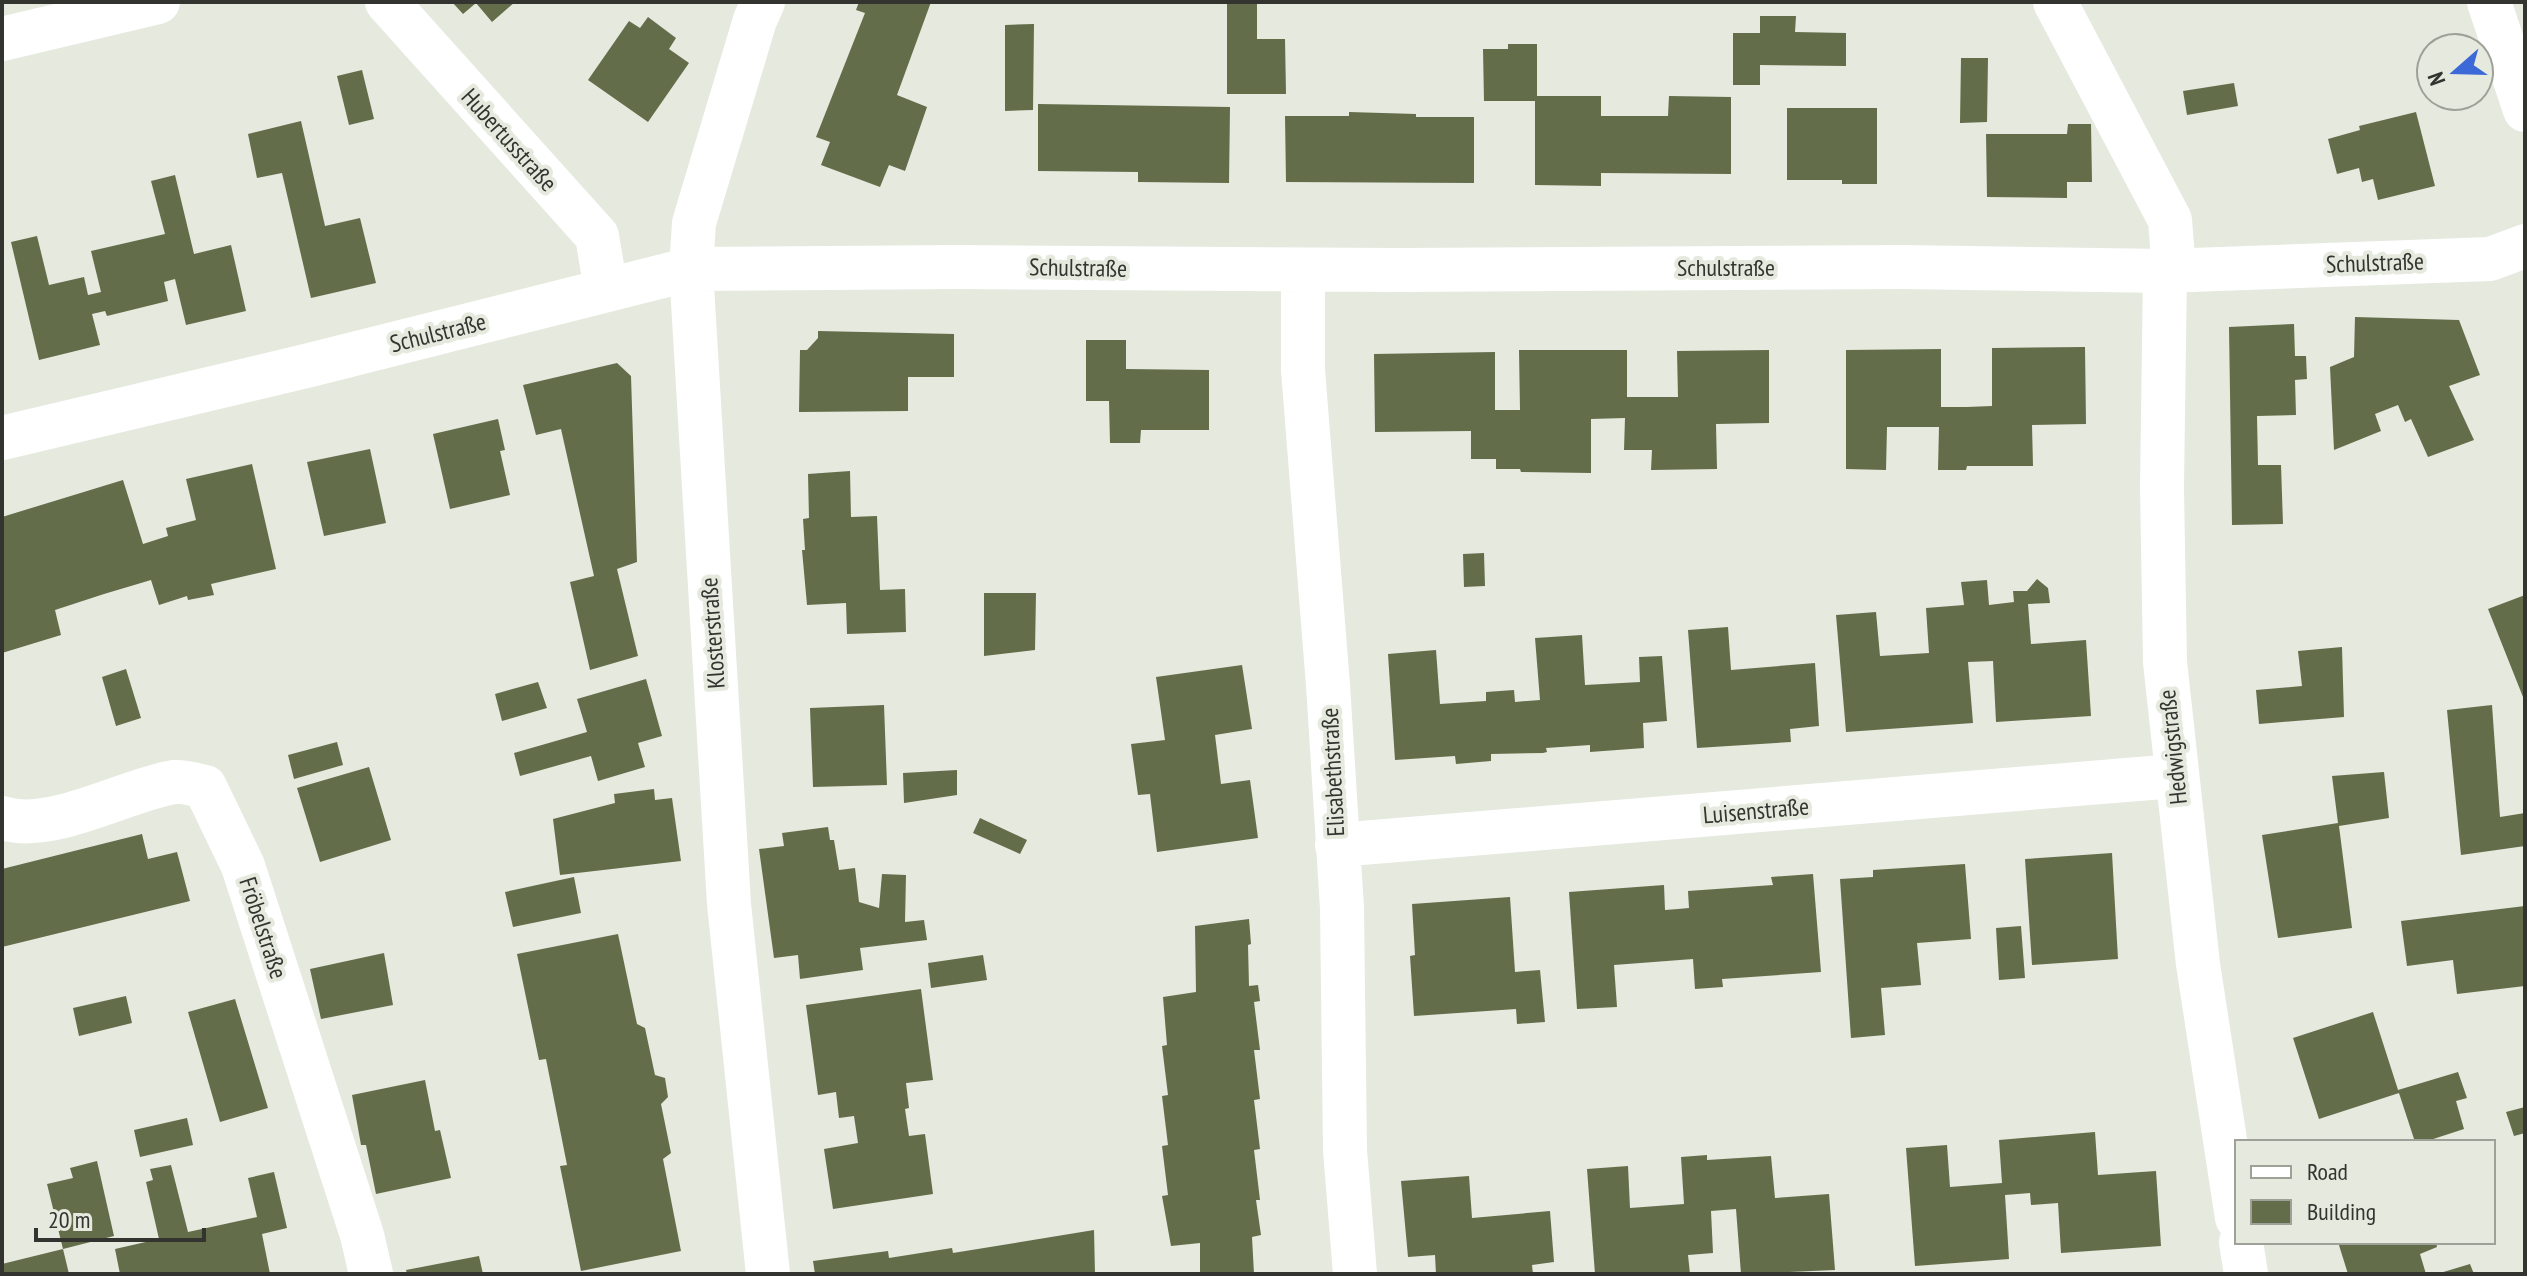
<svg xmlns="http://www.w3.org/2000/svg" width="2527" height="1276" font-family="'PT Sans Narrow',sans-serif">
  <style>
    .building { fill: #636d4a }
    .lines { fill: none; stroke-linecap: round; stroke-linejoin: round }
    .minor { stroke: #fff; stroke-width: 44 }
    .major { stroke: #fff; stroke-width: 44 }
    .labels { text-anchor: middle; stroke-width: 8; stroke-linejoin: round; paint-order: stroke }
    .street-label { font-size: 24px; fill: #333430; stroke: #e5e9de }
  </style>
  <rect width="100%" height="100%" fill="#e5e9de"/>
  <!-- building -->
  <path class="building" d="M 452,2 L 515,2 L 492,22 L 476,3 L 463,14 Z
    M 859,2 L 931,2 L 897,95 L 927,107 L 905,171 L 889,165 L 880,187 L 821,165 L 830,142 L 816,137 L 865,13 L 856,10 Z
    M 1227,2 L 1257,2 L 1257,39 L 1285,39 L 1286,94 L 1227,94 Z
    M 1760,16 L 1796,16 L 1795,32 L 1846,33 L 1846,66 L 1760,65 L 1760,85 L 1733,85 L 1733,33 L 1760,33 Z
    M 648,17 L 676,38 L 669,49 L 689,63 L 648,122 L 588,80 L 629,21 L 640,28 Z
    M 1034,24 L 1033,110 L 1005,111 L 1005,25 Z
    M 1508,44 L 1537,44 L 1537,96 L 1601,96 L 1601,116 L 1668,116 L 1669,96 L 1731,97 L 1731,174 L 1601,173 L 1601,186 L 1535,185 L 1535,101 L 1484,101 L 1483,49 L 1508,49 Z
    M 1961,58 L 1988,58 L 1987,122 L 1960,123 Z
    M 362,70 L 374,119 L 349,125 L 337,76 Z
    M 2234,83 L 2238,106 L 2187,115 L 2183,91 Z
    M 1038,104 L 1230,107 L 1229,183 L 1138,182 L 1138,172 L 1038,171 Z
    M 1787,108 L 1877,108 L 1877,184 L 1842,184 L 1842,180 L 1787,180 Z
    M 1349,112 L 1416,114 L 1416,117 L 1474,117 L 1474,183 L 1286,182 L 1285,116 L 1349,116 Z
    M 2416,112 L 2435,186 L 2378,200 L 2373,179 L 2362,182 L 2359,168 L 2337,174 L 2328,139 L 2360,130 L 2359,126 Z
    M 301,121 L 325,226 L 360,218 L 376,283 L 311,298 L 282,173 L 257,178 L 248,134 Z
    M 2068,124 L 2091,124 L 2092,182 L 2067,182 L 2067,198 L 1987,197 L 1986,134 L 2067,134 Z
    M 175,175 L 194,254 L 231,245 L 246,311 L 186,325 L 175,279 L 164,282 L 168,301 L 107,316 L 105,311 L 92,314 L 100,345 L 39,360 L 11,242 L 37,236 L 49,285 L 84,277 L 88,295 L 101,292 L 91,251 L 165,234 L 151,181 Z
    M 2355,317 L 2459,320 L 2480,375 L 2449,386 L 2474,440 L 2428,457 L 2411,419 L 2405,422 L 2398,405 L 2375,414 L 2381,431 L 2334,450 L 2330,367 L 2354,357 Z
    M 2294,324 L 2295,356 L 2306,356 L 2307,379 L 2295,380 L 2296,415 L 2257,416 L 2258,465 L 2281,465 L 2283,524 L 2232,525 L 2229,327 Z
    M 818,331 L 954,334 L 954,377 L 908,377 L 908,411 L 799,412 L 800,350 L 807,350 L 818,338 Z
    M 1086,340 L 1126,340 L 1126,369 L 1209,370 L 1209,430 L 1141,430 L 1140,443 L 1110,443 L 1109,401 L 1086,401 Z
    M 2085,347 L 2086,424 L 2032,425 L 2033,466 L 1967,466 L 1966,470 L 1938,470 L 1939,427 L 1887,427 L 1886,470 L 1846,469 L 1846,350 L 1941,349 L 1941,407 L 1967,407 L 1992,406 L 1992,348 Z
    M 1519,350 L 1627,350 L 1627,397 L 1678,397 L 1677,351 L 1769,350 L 1769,423 L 1716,424 L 1717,469 L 1651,470 L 1652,450 L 1624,450 L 1625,418 L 1591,419 L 1591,473 L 1521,472 L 1520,469 L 1496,469 L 1496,459 L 1471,459 L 1471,431 L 1375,432 L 1374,354 L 1495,352 L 1495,410 L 1520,410 Z
    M 617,363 L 631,376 L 637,562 L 617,569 L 638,656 L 590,670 L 570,582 L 594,576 L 561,429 L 536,435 L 523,385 Z
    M 498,419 L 505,450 L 500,451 L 510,495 L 450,509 L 433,434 Z
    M 370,449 L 386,523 L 324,536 L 307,462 Z
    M 252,464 L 276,569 L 211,584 L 214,595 L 188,600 L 187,596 L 159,605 L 151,580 L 104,594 L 55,610 L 61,635 L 2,653 L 2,517 L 123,480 L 143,544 L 168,536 L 166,528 L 196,520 L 186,479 Z
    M 850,471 L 851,517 L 877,516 L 880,590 L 905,589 L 906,632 L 847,634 L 846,603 L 807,605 L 802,550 L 805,550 L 803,519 L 809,518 L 808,474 Z
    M 1484,553 L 1485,586 L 1464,587 L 1463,554 Z
    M 2037,579 L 2048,588 L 2050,603 L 2028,604 L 2031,644 L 2086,640 L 2091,716 L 1996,722 L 1993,661 L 1968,662 L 1973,723 L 1846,732 L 1836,615 L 1876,612 L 1880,656 L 1929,653 L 1926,608 L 1964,605 L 1961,582 L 1987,580 L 1989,605 L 2014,602 L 2013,591 L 2027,591 Z
    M 984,593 L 1036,593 L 1035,650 L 984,656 Z
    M 2525,595 L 2525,702 L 2488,609 Z
    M 1728,627 L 1731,670 L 1815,663 L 1819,726 L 1790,729 L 1791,742 L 1697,748 L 1688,630 Z
    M 1582,635 L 1585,685 L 1640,682 L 1639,657 L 1662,656 L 1667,721 L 1643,723 L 1644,748 L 1590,752 L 1590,745 L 1546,748 L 1547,752 L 1543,753 L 1491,754 L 1491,761 L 1456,764 L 1455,756 L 1395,760 L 1388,654 L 1436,650 L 1440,704 L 1486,701 L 1486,692 L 1514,690 L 1515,702 L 1540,700 L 1535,638 Z
    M 2342,647 L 2344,717 L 2259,724 L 2256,690 L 2302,686 L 2298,651 Z
    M 1242,665 L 1252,729 L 1215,735 L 1221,784 L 1250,780 L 1258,838 L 1157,852 L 1150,794 L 1138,795 L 1131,744 L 1165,740 L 1156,677 Z
    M 126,669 L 141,718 L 116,726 L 102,677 Z
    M 646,679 L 662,736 L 638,743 L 645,767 L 598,781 L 591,756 L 520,776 L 514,753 L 587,732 L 577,699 Z
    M 538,682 L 547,708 L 502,721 L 495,694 Z
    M 884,705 L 887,785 L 813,787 L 810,708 Z
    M 2492,705 L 2500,817 L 2525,813 L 2525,846 L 2461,855 L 2447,710 Z
    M 337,742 L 343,765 L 294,779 L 288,755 Z
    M 369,767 L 391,840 L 320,862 L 297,788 Z
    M 957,770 L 957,795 L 904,803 L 903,773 Z
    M 2384,772 L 2389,818 L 2339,826 L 2352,928 L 2278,938 L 2262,835 L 2338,823 L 2332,776 Z
    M 654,789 L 655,800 L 672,798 L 681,861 L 560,875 L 553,819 L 615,803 L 614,794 Z
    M 980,818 L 1027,840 L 1020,854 L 973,833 Z
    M 828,827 L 830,840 L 834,840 L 839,870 L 855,868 L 859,902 L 879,908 L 882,874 L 906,875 L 905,922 L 924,920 L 927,940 L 860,948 L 863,970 L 800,979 L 798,955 L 774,958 L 759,849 L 784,846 L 782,833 Z
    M 142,834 L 148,859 L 177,852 L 190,901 L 2,947 L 2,869 Z
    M 2112,853 L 2118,959 L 2032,965 L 2025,859 Z
    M 1965,864 L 1971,939 L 1917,943 L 1921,985 L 1881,988 L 1885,1035 L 1851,1038 L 1840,879 L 1873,877 L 1873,870 Z
    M 1813,874 L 1821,972 L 1722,979 L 1723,987 L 1695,989 L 1693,959 L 1614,965 L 1617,1007 L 1577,1009 L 1569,892 L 1664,885 L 1665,910 L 1678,909 L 1689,908 L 1688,891 L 1773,885 L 1771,877 Z
    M 574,877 L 581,913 L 513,927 L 505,892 Z
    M 1510,897 L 1515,972 L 1540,970 L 1545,1022 L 1517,1024 L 1516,1009 L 1414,1016 L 1410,956 L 1415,955 L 1412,904 Z
    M 2525,906 L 2525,986 L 2457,994 L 2453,960 L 2407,966 L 2401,921 Z
    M 1249,919 L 1251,944 L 1248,945 L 1249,986 L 1258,985 L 1260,1001 L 1254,1002 L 1260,1050 L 1254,1050 L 1260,1099 L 1254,1100 L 1260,1149 L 1254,1150 L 1260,1200 L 1256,1200 L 1261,1235 L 1252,1237 L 1254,1274 L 1200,1274 L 1200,1243 L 1171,1246 L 1162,1196 L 1168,1195 L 1162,1146 L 1168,1145 L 1162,1096 L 1168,1095 L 1162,1046 L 1167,1045 L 1163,997 L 1196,992 L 1195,926 Z
    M 2021,926 L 2025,978 L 1999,980 L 1996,928 Z
    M 618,934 L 637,1024 L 645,1028 L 655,1075 L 665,1078 L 668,1097 L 661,1104 L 671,1153 L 663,1159 L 681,1251 L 581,1271 L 560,1166 L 567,1165 L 546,1059 L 539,1060 L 517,954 Z
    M 384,953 L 393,1005 L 321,1019 L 310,969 Z
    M 983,955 L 987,980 L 931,988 L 928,963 Z
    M 921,989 L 933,1080 L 906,1083 L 909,1108 L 905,1109 L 909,1136 L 925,1134 L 933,1194 L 833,1209 L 824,1149 L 858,1143 L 854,1116 L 839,1118 L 836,1092 L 818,1095 L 806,1005 Z
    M 126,996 L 132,1023 L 79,1036 L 73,1008 Z
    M 235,999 L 268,1108 L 220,1122 L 188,1012 Z
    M 2373,1012 L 2399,1093 L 2319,1119 L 2293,1038 Z
    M 2458,1072 L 2467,1098 L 2456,1101 L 2464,1129 L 2424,1142 L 2415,1142 L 2398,1090 Z
    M 425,1080 L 435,1131 L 440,1130 L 451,1178 L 376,1194 L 366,1145 L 361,1145 L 352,1095 Z
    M 2525,1107 L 2525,1133 L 2514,1136 L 2506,1112 Z
    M 187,1118 L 193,1145 L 140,1157 L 134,1130 Z
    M 2095,1132 L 2098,1175 L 2156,1171 L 2161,1246 L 2061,1253 L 2058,1203 L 2031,1205 L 2030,1193 L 2005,1195 L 2009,1259 L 1915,1266 L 1906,1148 L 1947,1145 L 1950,1187 L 2002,1183 L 1999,1140 Z
    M 1707,1155 L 1707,1160 L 1771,1156 L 1775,1198 L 1829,1194 L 1835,1270 L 1741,1274 L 1736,1209 L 1711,1211 L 1713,1253 L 1688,1255 L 1690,1274 L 1595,1274 L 1587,1169 L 1628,1166 L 1630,1208 L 1684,1204 L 1681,1157 Z
    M 97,1161 L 114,1236 L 63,1249 L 69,1274 L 2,1274 L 2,1264 L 63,1249 L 47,1184 L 73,1178 L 70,1168 Z
    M 171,1165 L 188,1232 L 257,1217 L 248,1178 L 274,1172 L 287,1228 L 262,1234 L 270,1274 L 120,1274 L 115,1249 L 159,1239 L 146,1182 L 153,1180 L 150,1169 Z
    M 1469,1176 L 1472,1218 L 1550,1211 L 1554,1262 L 1532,1265 L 1533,1274 L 1436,1274 L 1435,1255 L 1408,1257 L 1401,1181 Z
    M 1094,1230 L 1095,1274 L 815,1274 L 813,1261 L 888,1251 L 889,1258 L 952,1248 L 953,1253 Z
    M 2338,1242 L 2436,1242 L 2437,1247 L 2420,1254 L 2426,1274 L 2348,1274 Z
    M 479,1256 L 483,1274 L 407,1274 L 406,1270 Z
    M 2470,1264 L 2474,1274 L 2440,1274 L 2440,1273 Z"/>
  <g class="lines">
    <!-- minor -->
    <path class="minor" d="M 387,2 L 597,236 L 606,290
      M 763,2 L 755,20 L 694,223 L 691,269 L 729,904 L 768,1274
      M 2055,2 L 2170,220 L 2174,271
      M 2,39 L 158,2
      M 1303,270 L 1303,370 L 1328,685 L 1342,908 L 1345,1150 L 1355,1274
      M 2165,271 L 2162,488 L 2165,662 L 2198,964 L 2237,1218
      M 2,438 L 310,365 L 691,269 L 958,267 L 1398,270 L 1902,267 L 2165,271 L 2490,259 L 2525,246
      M 2,818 C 51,834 125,790 174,782 C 184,781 196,785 205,787 L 243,866 L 362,1235 L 371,1274
      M 1337,845 L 2175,776
      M 2241,1242 L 2246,1274"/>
    <!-- major -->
    <path class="major" d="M 2489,2 L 2525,110"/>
  </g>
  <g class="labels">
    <!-- street labels -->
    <g class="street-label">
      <text transform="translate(509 140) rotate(48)" y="8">Hubertusstraße</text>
      <text transform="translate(2375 263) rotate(-2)" y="8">Schulstraße</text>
      <text transform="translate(1078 268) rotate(1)" y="8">Schulstraße</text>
      <text x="1726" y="276">Schulstraße</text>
      <text transform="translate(438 333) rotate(-14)" y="8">Schulstraße</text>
      <text transform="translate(713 633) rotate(-94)" y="8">Klosterstraße</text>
      <text transform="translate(2173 747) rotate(-96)" y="8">Hedwigstraße</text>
      <text transform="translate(1333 772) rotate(-93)" y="8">Elisabethstraße</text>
      <text transform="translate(1756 811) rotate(-5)" y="8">Luisenstraße</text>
      <text transform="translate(263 928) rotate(72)" y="8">Fröbelstraße</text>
    </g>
  </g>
  <!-- border -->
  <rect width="2527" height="1276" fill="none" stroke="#333430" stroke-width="8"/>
  <!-- legend -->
  <rect x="2235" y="1140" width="260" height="104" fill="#e5e9de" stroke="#9ea198" stroke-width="2"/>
  <rect x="2251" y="1166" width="40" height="12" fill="#ffffff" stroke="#9ea198" stroke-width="2"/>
  <text x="2307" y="1180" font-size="24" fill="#333430">Road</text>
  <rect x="2251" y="1200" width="40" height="24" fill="#636d4a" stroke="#9ea198" stroke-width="2"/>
  <text x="2307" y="1220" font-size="24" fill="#333430">Building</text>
  <!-- north arrow -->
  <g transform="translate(2455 72) rotate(250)"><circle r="38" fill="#e5e9de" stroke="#9ea198" stroke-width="2"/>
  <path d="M0-6L14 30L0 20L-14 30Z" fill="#3c68d8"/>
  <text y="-12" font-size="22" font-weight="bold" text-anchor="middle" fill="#333430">N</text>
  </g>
  <!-- scale -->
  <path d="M36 1228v12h168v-12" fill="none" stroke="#333430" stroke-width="4"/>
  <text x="48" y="1228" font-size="24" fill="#333430" stroke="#e5e9de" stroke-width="6" paint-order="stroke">20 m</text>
</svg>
